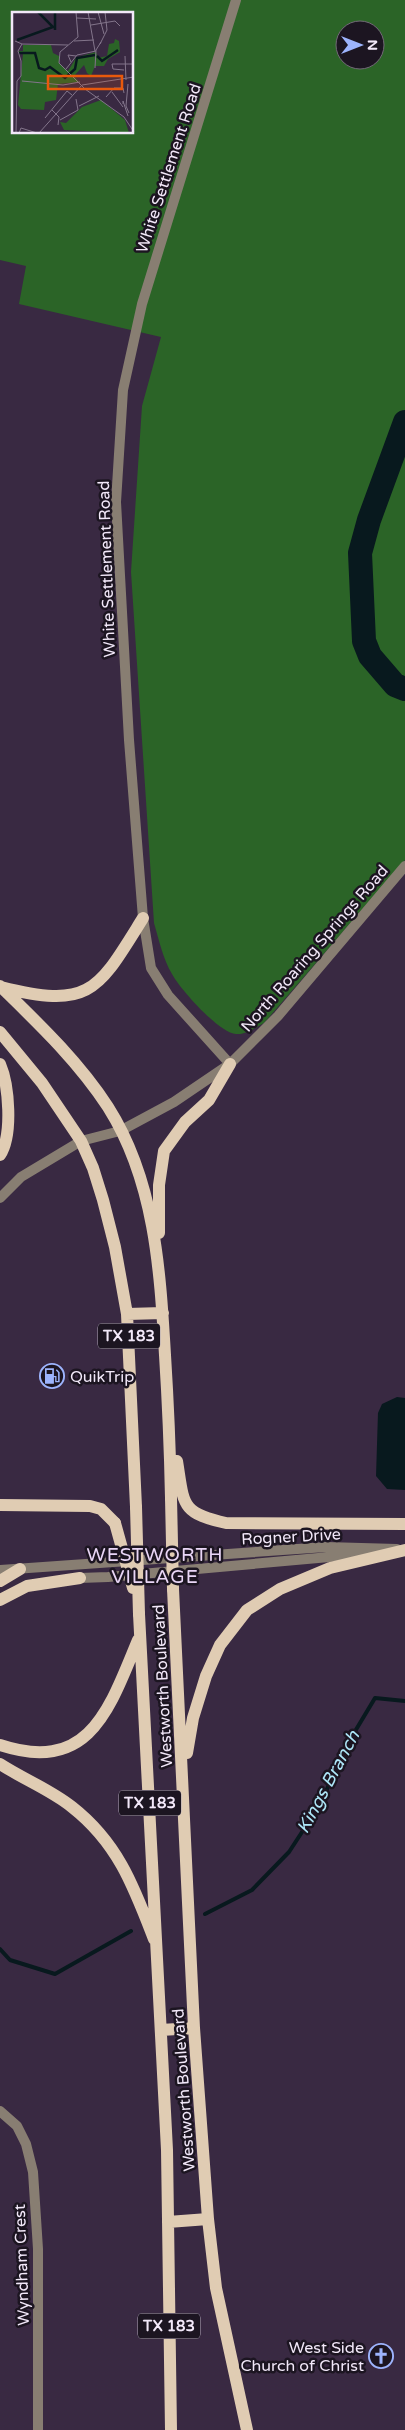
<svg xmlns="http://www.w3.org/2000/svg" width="405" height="2430" font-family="'Varela Round',sans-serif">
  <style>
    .green { fill: #2b6427; fill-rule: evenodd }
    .water { fill: #08191e }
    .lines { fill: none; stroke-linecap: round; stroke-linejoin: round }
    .stream { stroke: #08191e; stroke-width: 4 }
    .river { stroke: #08191e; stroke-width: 24 }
    .minor { stroke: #887e72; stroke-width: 10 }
    .tertiary { stroke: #887e72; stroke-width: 10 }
    .primary { stroke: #e0ccb3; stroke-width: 12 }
    .primary-bridge { stroke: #e0ccb3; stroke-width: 12 }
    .labels { text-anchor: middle; stroke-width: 5; stroke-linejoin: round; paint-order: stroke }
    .shield { fill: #1c1521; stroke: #b2a9b8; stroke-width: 1 }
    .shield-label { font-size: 15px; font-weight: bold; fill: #f2e8f9 }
    .street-label { font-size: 16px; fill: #f2e8f9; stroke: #1c1521 }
    .poi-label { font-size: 16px; fill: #f2e8f9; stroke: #1c1521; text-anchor: start }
    .water-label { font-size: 18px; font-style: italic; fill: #aee7f8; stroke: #1c1521 }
    .quarter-label { font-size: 19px; letter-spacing: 1px; fill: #e9d6f6; stroke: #1c1521 }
    .inset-river { fill: none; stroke: #08191e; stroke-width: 2.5 }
    .inset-road { fill: none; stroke: #83758b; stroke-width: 1 }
    .view { fill: #e8590c; fill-opacity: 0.15; stroke: #e8590c; stroke-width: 2.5 }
    .inset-edge { fill: none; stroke: #f2e8f9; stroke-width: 2.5 }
  </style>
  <rect width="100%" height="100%" fill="#392942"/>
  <!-- green -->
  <path class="green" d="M 0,0 L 405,0 L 405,860 L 264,1023 C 256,1027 246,1035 236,1034 C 219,1033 180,989 172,974 C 163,959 159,940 154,923 L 131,572 L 142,406 L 161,337 L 19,304 L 26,266 L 0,260 ZM 14,14 L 132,14 L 132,132 L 14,132 ZM 345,30 L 375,30 L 375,60 L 345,60 Z"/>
  <!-- water -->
  <path class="water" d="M 397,1397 L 405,1398 L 405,1490 L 387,1489 L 376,1476 L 378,1413 L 382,1404 Z"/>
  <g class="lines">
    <!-- stream -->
    <path class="stream" d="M 205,1914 L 252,1890 L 289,1852 L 319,1806 L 351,1738 L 375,1698 L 405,1701
      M 0,1949 L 10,1960 L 55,1974 L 131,1931"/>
    <!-- river -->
    <path class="river" d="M 405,422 L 369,520 L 360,553 L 364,641 L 370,656 L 395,685 L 405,689"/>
    <!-- minor -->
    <path class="minor" d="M 230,1064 L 168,995 L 151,968 L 143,918 L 129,740 L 116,502 L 123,390 L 142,304 L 236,0
      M 120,1131 L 174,1102 L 230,1064 L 278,1016 L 405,866
      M 0,2111 L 17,2126 L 26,2144 L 33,2172 L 38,2249 L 38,2430"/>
    <!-- tertiary -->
    <path class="tertiary" d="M 0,1198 L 21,1177 L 81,1141 L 120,1131
      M 0,1570 L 326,1547 L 397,1549
      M 80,1578 L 108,1577 L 363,1554"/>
    <!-- primary -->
    <path class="primary" d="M 0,986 C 39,1024 78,1061 108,1107 C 155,1181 160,1270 165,1355 C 168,1402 170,1450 171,1498
      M 1,987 C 91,1010 98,990 143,918
      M 0,1032 L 42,1083 L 81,1141 L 93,1168 L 103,1200 L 115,1247 L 127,1314 L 136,1507
      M 0,1064 C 9,1085 13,1135 0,1155
      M 159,1233 L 159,1185 L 164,1151 L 185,1122 L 209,1100 L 230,1064
      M 127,1314 L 163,1313
      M 177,1461 C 184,1504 180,1513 226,1523 L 405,1524
      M 0,1505 L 90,1506 L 101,1509 L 115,1523
      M 0,1581 L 20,1569
      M 173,1589 L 194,2028 L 208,2219 L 216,2288 L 247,2430
      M 0,1600 L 27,1586 L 80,1578
      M 139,1614 L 167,2150 L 171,2430
      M 0,1745 C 90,1775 110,1707 138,1640
      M 187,1753 L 193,1718 L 206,1676 L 220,1645 L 247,1610 L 280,1589 L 330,1568 L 405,1550
      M 0,1764 C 23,1779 51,1790 72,1807 C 118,1843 134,1887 154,1939
      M 161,2030 L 194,2028
      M 168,2222 L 208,2219"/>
    <!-- primary-bridge -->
    <path class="primary-bridge" d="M 171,1498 L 173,1589
      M 136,1507 L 139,1614
      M 115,1523 L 133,1588"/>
  </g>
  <!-- icons -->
  <defs>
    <symbol id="fuel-ring" viewBox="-11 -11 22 22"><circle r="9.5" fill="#1c1521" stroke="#9db4fd" stroke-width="1.5"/><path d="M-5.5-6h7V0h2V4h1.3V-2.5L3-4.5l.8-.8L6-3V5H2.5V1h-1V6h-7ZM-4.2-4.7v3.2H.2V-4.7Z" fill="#9db4fd"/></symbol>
    <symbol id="church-ring" viewBox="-11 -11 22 22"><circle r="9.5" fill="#1c1521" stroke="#9db4fd" stroke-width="1.5"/><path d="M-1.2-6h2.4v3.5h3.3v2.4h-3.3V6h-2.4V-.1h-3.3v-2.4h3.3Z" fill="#9db4fd"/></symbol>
  </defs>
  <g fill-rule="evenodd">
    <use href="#fuel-ring" x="38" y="1362" width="28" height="28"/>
    <use href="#church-ring" x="367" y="2342" width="28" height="28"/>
  </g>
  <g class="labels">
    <!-- shield labels -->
    <g class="shield">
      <rect x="98" y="1323.5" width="62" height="25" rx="4"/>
      <rect x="119" y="1790.5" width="62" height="25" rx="4"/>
      <rect x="138" y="2313.5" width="62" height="25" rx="4"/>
    </g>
    <g class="shield-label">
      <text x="129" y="1341">TX 183</text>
      <text x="150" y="1808">TX 183</text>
      <text x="169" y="2331">TX 183</text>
    </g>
    <!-- street labels -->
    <g class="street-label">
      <text transform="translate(168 168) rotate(-72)" y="6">White Settlement Road</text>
      <text transform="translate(106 569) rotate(-92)" y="6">White Settlement Road</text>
      <text transform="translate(314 948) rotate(-49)" y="6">North Roaring Springs Road</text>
      <text transform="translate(291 1536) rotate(-3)" y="6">Rogner Drive</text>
      <text transform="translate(162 1686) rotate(-93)" y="6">Westworth Boulevard</text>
      <text transform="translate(183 2090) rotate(-94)" y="6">Westworth Boulevard</text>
      <text transform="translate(21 2265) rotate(-92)" y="6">Wyndham Crest</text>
    </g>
    <!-- poi labels -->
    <g class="poi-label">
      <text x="70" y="1382">QuikTrip</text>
      <text x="364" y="2353" text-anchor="end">West Side<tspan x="364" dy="18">Church of Christ</tspan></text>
    </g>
    <!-- water labels -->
    <g class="water-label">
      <text transform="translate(328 1782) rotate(-62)" y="6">Kings Branch</text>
    </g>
    <!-- quarter labels -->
    <g class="quarter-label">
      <text x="155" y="1561">WESTWORTH<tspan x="155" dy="22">VILLAGE</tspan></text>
    </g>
  </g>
  <!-- overview -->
  <g transform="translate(12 12)">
    <rect width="121" height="121" fill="#392942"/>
    <path d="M 103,27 L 107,29 L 108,40 L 96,47 L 92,54 L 83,54 L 79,64 L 75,61 L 72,53 L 62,64 L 67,70 L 46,72 L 44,88 L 33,90 L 32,98 L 9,97 L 6,93 L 11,42 L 6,39 L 11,39 L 11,33 L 39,33 L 41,41 L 47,44 L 47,51 L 56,59 L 64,46 L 73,43 L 84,40 L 86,46 L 95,44 L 97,32 L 102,31 ZM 89,88 L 113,108 L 117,121 L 52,118 L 48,110 L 54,111 L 70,95 Z" fill="#2b6427"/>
    <path class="inset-river" d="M 43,18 L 43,0M 5,28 L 41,15 L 26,0M 6,41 L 23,41 L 27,56 L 33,58 L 38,55 L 53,66 L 63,57 L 65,46 L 83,43M 85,44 L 90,49 L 106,38"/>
    <path class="inset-road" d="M 64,0 L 66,25 L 48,40 L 47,51 L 73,77 L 112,105 L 122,120M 76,0 L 83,39M 86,0 L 92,22M 65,6 L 84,7M 79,13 L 103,9 L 108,14M 3,29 L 10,32 L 56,33M 62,29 L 82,28M 88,32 L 95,18 L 93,0M 113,44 L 114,68M 59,50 L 56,43 L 64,44M 83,56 L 84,38 L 89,30M 54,57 L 65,43 L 84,39M 112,58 L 101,57 L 100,52 L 122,52M 10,69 L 51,73 L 68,70M 116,72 L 114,94 L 117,101M 100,80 L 111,95M 94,85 L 102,76 L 111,76 L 112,81M 111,92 L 111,89 L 116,104M 67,94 L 87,84M 40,98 L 47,105 L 46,113M 33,106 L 55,79 L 60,83M 48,108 L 66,98 L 64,87M 4,121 L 5,69 L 9,64 L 9,49 L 6,39 L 10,32M 7,121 L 9,116 L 25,121M 27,121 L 70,73 L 122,65"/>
    <path class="view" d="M 36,64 L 110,64 L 110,77 L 36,77 Z"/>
    <rect width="121" height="121" class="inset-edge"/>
  </g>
  <!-- north arrow -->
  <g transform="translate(360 45) rotate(90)"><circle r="24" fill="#1c1521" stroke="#726977"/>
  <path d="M0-4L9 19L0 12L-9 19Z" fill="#9db4fd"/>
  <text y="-8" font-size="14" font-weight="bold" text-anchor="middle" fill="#f2e8f9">N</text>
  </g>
</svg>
